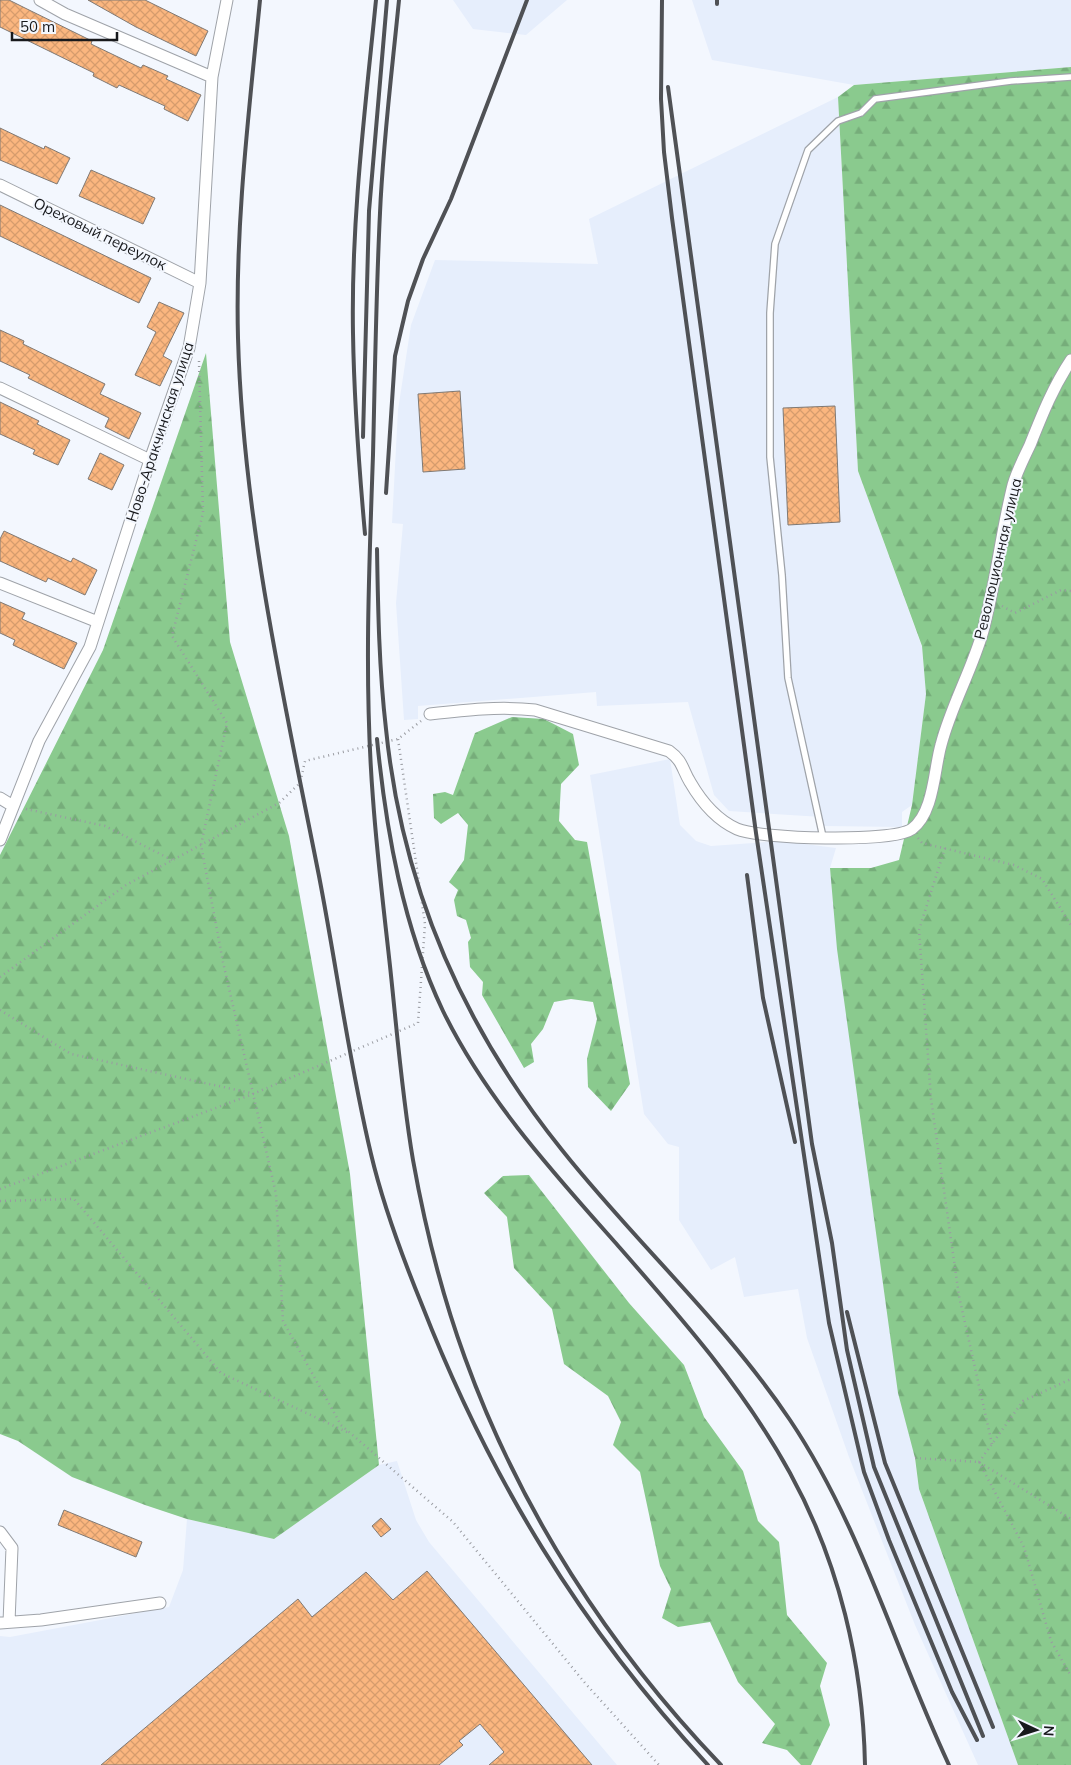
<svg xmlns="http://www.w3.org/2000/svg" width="1071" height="1765" font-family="Mulish,sans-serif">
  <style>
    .built { fill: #e6eefc }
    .forest { fill: url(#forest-firs) }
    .building { fill: url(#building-cross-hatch); stroke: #7f7974 }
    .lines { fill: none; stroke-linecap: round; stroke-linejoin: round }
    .service-casing { stroke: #9fa3a9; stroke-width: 8 }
    .minor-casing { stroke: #9fa3a9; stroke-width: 13 }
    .path { stroke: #999ba1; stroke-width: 2.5; stroke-dasharray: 1 4; stroke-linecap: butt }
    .service { stroke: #fff; stroke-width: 5.5 }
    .minor { stroke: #fff; stroke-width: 11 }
    .rail { stroke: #4f5155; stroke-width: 4 }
    .labels { text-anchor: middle; stroke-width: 4; stroke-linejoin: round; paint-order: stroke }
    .street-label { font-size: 15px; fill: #18191c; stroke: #f3f7fe }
  </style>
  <defs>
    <pattern id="forest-firs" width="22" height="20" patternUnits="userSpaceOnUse" patternTransform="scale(1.25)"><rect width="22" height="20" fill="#8aca8e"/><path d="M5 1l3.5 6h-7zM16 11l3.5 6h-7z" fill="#76ad7a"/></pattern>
    <pattern id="building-cross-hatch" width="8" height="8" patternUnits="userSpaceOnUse" patternTransform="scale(1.25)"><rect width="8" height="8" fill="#fbb67f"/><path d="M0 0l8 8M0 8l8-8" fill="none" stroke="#d69c6d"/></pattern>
  </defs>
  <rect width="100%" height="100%" fill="#f3f7fe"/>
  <!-- built -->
  <path class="built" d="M 453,0 L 567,0 L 526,35 L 473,29 Z
    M 692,0 L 1071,0 L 1071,67 L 854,85 L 712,60 Z
    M 838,97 L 858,471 L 922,647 L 926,694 L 912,805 L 902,812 L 902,827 L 824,826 L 822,817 L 729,811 L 714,795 L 688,702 L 597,706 L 596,692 L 418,706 L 418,719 L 404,720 L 396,603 L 403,524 L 392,523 L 398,410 L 411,325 L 435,260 L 598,264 L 589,219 Z
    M 670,759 L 680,825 L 696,841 L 711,846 L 781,841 L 836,848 L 830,868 L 919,1489 L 1018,1765 L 978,1765 L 915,1625 L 849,1457 L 807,1338 L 798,1289 L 744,1297 L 735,1257 L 711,1270 L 679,1220 L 679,1147 L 668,1144 L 644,1114 L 590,775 Z
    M 397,1461 L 416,1520 L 429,1542 L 617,1765 L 0,1765 L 0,1636 L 10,1637 L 169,1607 L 183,1570 L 187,1519 L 274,1539 L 379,1465 Z"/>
  <!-- forest -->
  <path class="forest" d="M 1071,67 L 1071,1765 L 1018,1765 L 919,1489 L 915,1458 L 898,1393 L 837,949 L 830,868 L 871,868 L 899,860 L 912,805 L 926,694 L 922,646 L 858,471 L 838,97 L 854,85 Z
    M 206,353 L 230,642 L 289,836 L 350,1174 L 379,1465 L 274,1539 L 187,1519 L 145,1505 L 72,1477 L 18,1441 L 0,1434 L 0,855 L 103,650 Z
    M 512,717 L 544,719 L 573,734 L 579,765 L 561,784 L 559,821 L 575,840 L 587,842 L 630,1084 L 611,1111 L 588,1087 L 587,1059 L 597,1019 L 593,1002 L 571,999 L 554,1002 L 543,1029 L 531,1044 L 534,1062 L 524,1068 L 482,995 L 483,982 L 470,967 L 468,942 L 471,938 L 466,920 L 457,916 L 454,900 L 458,890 L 449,882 L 464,860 L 468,825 L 458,813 L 441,824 L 434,818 L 433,794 L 445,792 L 453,795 L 475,733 Z
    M 529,1175 L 629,1303 L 684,1365 L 704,1417 L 743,1471 L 758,1521 L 779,1542 L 787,1615 L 827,1663 L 820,1686 L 830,1725 L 811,1765 L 801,1765 L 787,1750 L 762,1743 L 775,1724 L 738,1682 L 710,1622 L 678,1627 L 662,1618 L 671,1589 L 660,1566 L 640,1472 L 613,1445 L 621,1422 L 608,1396 L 564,1364 L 552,1309 L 514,1268 L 507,1217 L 484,1193 L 503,1176 Z"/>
  <!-- building -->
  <path class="building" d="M 0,0 L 9,0 L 25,8 L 92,41 L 91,44 L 141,68 L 143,65 L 168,76 L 166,79 L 201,95 L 188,121 L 164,109 L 165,106 L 119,85 L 117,88 L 93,76 L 94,73 L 0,27 Z
    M 88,0 L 145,0 L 208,31 L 196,56 L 136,27 Z
    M 0,128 L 44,149 L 45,146 L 70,158 L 57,184 L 0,160 Z
    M 91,170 L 155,198 L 143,224 L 79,196 Z
    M 0,205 L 151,278 L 139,303 L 0,236 Z
    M 159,302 L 184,313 L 163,356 L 172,361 L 160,386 L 135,375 L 156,332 L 147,327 Z
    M 0,330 L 24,341 L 23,344 L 105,384 L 100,394 L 141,413 L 129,439 L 105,427 L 109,418 L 28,378 L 30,375 L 0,361 Z
    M 460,391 L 465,469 L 423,472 L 418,394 Z
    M 0,402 L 39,421 L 37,424 L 70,440 L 58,465 L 33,454 L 35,450 L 0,434 Z
    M 835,406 L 840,522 L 788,525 L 783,408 Z
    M 100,453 L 124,465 L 112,490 L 88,479 Z
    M 4,531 L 71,562 L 73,558 L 97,570 L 85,595 L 48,578 L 46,582 L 0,561 L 0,539 Z
    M 0,602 L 25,613 L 22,619 L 77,643 L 64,669 L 13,645 L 15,640 L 0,633 Z
    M 64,1510 L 142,1542 L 136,1557 L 58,1525 Z
    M 381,1518 L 391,1529 L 381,1537 L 372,1526 Z
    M 427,1571 L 592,1765 L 489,1765 L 504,1752 L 480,1724 L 459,1741 L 463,1745 L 439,1765 L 101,1765 L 298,1599 L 312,1617 L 366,1572 L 393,1600 Z"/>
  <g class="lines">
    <defs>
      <path id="service" d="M 823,837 L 788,678 L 782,575 L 770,457 L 770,313 L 775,244 L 808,150 L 838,121 L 861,113 L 875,99 L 1011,81 L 1071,77"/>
      <path id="minor" d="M 40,0 L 65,14 L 212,77
        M 0,185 L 200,283
        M 0,388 L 150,460
        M 0,583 L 98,622
        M 430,714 C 465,710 500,706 535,710 L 669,751 C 683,761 682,769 690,782 C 701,801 717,820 737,829 C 760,839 892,843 912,829 C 934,813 934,769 941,745 C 951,706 972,670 983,631 C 996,582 1001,533 1013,485 C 1017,471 1024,458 1030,445 C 1042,415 1053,387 1071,360
        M 0,798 L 13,806
        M 0,840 L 39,741 L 90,647 L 150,460 L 189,348 L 200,283 L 212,77 L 227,0
        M 0,1532 L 12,1548 L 9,1622
        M 0,1623 L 41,1620 L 160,1603"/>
    </defs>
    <!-- service casing -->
    <use href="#service" class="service-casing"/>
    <!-- minor casing -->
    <use href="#minor" class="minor-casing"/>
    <!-- path -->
    <path class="path" d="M 199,361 L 203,513 L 172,636 L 227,723 L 201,845 L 223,962 L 276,1194 L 283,1321 L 341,1425 L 453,1522 L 585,1683 L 659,1765
      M 1002,606 L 1015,613 L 1061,590 L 1071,591
      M 26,809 L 105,826 L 172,860
      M 918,838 L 922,843 L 1014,865 L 1042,879 L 1071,925
      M 945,848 L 919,930 L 931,1099 L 959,1296 L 992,1444
      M 0,977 L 126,885 L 279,803 L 300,783 L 305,761 L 398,739 L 421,721
      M 0,1010 L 71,1054 L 251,1093
      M 0,1189 L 253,1094 L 418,1023 L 425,924 L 398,739
      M 0,1201 L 74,1199 L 221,1373 L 349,1433
      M 915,1458 L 979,1462 L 1071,1519
      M 979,1462 L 1024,1547 L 1051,1641 L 1071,1676
      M 979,1462 L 1023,1401 L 1071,1379"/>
    <!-- service -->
    <use href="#service" class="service"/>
    <!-- minor -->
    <use href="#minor" class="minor"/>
    <!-- rail -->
    <path class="rail" d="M 260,0 C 249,112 235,225 238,338 C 243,519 284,699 319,876 C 337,969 349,1062 371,1154 C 383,1205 402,1256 422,1305 C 490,1479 581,1628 708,1765
      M 399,0 C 392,71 383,142 380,213 C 376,294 375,374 373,455 C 369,570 364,685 373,799 C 377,855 384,911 390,966 C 397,1031 402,1096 413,1160 C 425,1227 442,1295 465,1358 C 520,1510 609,1648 721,1765
      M 662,0 L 661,99 L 664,152 L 672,218 L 756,833 L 829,1323 L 864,1472 L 889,1540 L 952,1692 L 977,1740
      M 717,4 L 717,0
      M 668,87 L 812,1144 L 832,1243 L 847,1350 L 874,1467 L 983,1736
      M 363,437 L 369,211 L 387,0
      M 386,493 L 395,356 L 408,301 L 423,259 L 451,199 L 527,0
      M 365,534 C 359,467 354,400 353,333 C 351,222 365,110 376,0
      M 377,549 C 378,609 379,669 386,729 C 402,886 463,1027 562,1150 C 635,1242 724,1322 790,1420 C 861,1526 895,1650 949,1765
      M 377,739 C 386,831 403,927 443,1011 C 485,1097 550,1169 613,1240 C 677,1313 743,1387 790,1473 C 839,1562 863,1664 865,1765
      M 747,875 L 763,998 L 795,1142
      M 847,1312 L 885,1463 L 993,1727"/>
  </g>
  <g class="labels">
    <!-- street labels -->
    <g class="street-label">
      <text transform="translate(100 234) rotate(26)" y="5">Ореховый переулок</text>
      <text transform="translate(160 432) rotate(-72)" y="5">Ново-Аракчинская улица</text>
      <text transform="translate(998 559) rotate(-77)" y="5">Революционная улица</text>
    </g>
  </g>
  <!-- north arrow -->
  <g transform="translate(1036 1730) rotate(94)" stroke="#f3f7fe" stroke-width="4" paint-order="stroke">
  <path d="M0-4L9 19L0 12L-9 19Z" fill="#18191c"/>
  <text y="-8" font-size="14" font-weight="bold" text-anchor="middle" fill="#18191c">N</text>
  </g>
  <!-- scale -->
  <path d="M12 32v8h105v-8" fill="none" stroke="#18191c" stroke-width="2.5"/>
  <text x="20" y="32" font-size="15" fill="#18191c" stroke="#f3f7fe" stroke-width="4" paint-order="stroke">50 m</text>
</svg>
